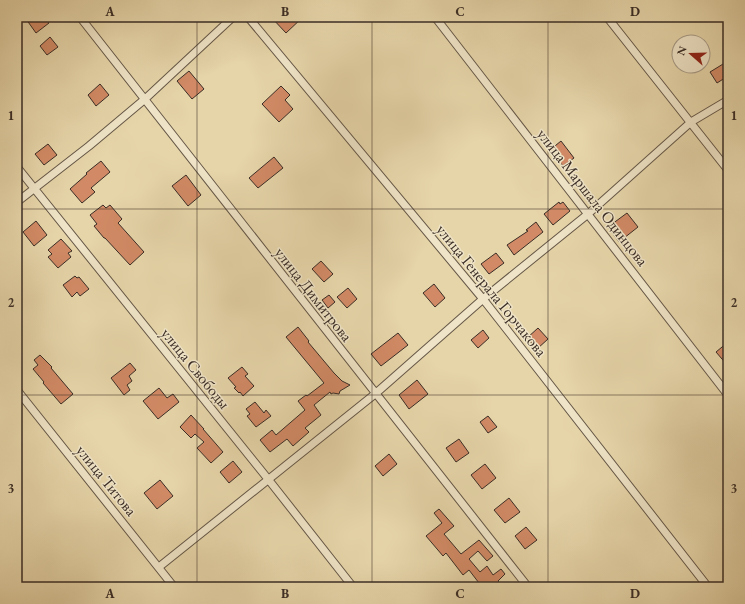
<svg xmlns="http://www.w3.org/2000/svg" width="745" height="604" font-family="'EB Garamond',serif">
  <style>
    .building { fill: #d18a65; stroke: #3a2d26 }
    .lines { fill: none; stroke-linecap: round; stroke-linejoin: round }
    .minor-casing { stroke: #655747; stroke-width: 9 }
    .minor { stroke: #efe4c7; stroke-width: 7 }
    .grid { fill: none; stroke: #3a2d26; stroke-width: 1; stroke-opacity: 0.55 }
    .labels { text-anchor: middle; stroke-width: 3; stroke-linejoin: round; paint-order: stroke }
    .street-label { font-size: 16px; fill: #3a2d26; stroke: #efe4c7 }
    .neatline { fill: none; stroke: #3a2d26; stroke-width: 1.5 }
    .grid-label { font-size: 13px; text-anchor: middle; font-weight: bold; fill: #3a2d26 }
  </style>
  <rect width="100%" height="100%" fill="#e6d5a9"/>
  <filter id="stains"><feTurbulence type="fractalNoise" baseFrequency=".005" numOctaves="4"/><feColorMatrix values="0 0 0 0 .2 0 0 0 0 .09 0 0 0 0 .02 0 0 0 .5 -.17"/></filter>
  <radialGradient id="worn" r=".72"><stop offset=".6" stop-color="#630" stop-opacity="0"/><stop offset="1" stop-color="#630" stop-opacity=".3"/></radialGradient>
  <!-- building -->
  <path class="building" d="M 29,17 L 45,17 L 49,23 L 36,33 L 26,19 Z
    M 271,17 L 303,17 L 286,33 Z
    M 50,37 L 58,47 L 47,55 L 40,46 Z
    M 728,61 L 728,76 L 717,83 L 710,72 Z
    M 189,71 L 204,89 L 192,99 L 177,81 Z
    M 100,84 L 109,95 L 96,106 L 88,95 Z
    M 281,86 L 290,95 L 285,100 L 293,109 L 279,122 L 262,104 Z
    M 561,141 L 574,158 L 563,166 L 550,150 Z
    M 48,144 L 57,155 L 44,165 L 35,154 Z
    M 274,157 L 283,168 L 258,188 L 249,178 Z
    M 101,161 L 110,172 L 91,188 L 95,192 L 82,203 L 70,189 L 87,174 L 86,173 Z
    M 186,175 L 201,195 L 188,206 L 172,186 Z
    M 559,202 L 560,204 L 563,202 L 570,211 L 553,225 L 544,214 Z
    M 103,205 L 106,208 L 110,205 L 122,219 L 118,223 L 144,252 L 130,265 L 105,238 L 104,238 L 94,226 L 97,224 L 90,215 Z
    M 627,213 L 638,227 L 619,242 L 608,227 Z
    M 36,221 L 47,235 L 34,246 L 23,232 Z
    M 536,222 L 543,232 L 514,255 L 507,245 L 528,231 L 526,230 Z
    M 61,239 L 72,251 L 68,253 L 71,257 L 58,268 L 48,257 L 52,254 L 48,250 Z
    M 496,253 L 504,263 L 489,274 L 481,264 Z
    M 321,261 L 333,274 L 324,282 L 312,269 Z
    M 75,276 L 77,278 L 79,277 L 89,289 L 80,296 L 77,292 L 72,297 L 63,285 Z
    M 434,284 L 445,298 L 435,307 L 423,293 Z
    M 348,288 L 357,299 L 347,308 L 337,297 Z
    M 329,295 L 335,302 L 328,308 L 322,300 Z
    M 298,327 L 309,341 L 308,342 L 334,373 L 342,381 L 350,385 L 340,391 L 339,394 L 333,393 L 331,394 L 330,392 L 314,405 L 321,415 L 305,428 L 309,432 L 293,446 L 287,439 L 270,452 L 260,440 L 272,430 L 276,435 L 305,410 L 298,401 L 306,395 L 307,396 L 324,383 L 286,337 Z
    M 538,328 L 548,339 L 537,349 L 527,338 Z
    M 483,330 L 489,338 L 478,348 L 471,340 Z
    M 398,333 L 408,345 L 381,366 L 371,354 Z
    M 728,342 L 728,366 L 716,352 Z
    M 40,355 L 52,367 L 51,368 L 73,394 L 61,404 L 43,383 L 44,382 L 33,369 L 38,365 L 34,360 Z
    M 130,363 L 136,370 L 129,376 L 132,381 L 127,385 L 130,390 L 124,395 L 111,378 Z
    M 242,367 L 248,374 L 245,376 L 254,386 L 243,396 L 240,392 L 239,393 L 234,388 L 236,387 L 228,378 Z
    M 417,380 L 428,394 L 409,409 L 399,395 Z
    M 159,388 L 167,398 L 173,394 L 179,402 L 158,419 L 143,401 Z
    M 255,402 L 264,413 L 266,410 L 271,416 L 256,427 L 247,416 L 250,414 L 246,409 Z
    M 191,415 L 204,429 L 203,429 L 223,452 L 211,463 L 197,448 L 204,442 L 195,434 L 191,438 L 180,427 Z
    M 488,416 L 497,427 L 488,433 L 480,422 Z
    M 459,439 L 469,453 L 456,462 L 446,448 Z
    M 389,454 L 397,464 L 383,476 L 375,466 Z
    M 233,461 L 242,472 L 229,483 L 220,472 Z
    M 485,464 L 496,478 L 482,489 L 471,475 Z
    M 160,480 L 173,496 L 157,509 L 144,493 Z
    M 509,498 L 520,512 L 505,523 L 494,510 Z
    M 439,509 L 454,526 L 444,534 L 461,554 L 479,540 L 493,556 L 487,561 L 478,551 L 469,559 L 480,572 L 487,566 L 493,575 L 501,569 L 505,574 L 498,581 L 503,587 L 484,587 L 480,582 L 479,583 L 469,570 L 463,575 L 446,553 L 443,556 L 426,536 L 442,523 L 434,513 Z
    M 526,527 L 537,540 L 525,549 L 515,536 Z"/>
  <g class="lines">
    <defs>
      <path id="minor" d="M 80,17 L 528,587
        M 248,17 L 483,299 L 708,587
        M 435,17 L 728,395
        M 607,17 L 728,170
        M 727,17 L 728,18
        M 17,167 L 268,479 L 353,587
        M 17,202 L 89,146 L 145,99 L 233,17
        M 17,390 L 174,587
        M 159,567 L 375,394 L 483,299 L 588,214 L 691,122 L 728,100"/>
    </defs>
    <!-- minor casing -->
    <use href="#minor" class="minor-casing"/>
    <!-- minor -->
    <use href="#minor" class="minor"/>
  </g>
  <!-- grid -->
  <path class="grid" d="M 197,17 L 197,587M 372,17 L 372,587M 548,17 L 548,587M 17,209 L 728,209M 17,395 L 728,395"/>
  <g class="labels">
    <!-- street labels -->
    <g class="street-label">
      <text transform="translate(593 197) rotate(52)" y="6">улица Маршала Одинцова</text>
      <text transform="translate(492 290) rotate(51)" y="6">улица Генерала Горчакова</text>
      <text transform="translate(314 294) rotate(52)" y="6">улица Димитрова</text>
      <text transform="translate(196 368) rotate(51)" y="6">улица Свободы</text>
      <text transform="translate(107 480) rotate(51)" y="6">улица Титова</text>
    </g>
  </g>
  <!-- margin -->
  <rect width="745" height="604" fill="none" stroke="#e6d5a9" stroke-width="44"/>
  <!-- north arrow -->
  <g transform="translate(691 54) rotate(290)"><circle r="19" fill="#efe4c7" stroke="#a79b87"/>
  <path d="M0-3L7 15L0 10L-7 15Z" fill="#8f2418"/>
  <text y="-6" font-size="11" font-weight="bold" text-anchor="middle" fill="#3a2d26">N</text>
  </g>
  <rect x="22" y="22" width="701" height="560" class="neatline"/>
  <g class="grid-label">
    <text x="110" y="16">A</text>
    <text x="285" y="16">B</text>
    <text x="460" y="16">C</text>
    <text x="635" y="16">D</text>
    <text x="11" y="120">1</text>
    <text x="734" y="120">1</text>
    <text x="11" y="307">2</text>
    <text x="734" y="307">2</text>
    <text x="11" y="493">3</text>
    <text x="734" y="493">3</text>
    <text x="110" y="598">A</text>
    <text x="285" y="598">B</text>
    <text x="460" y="598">C</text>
    <text x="635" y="598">D</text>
  </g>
  <rect width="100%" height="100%" filter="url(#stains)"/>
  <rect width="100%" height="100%" fill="url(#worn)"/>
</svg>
